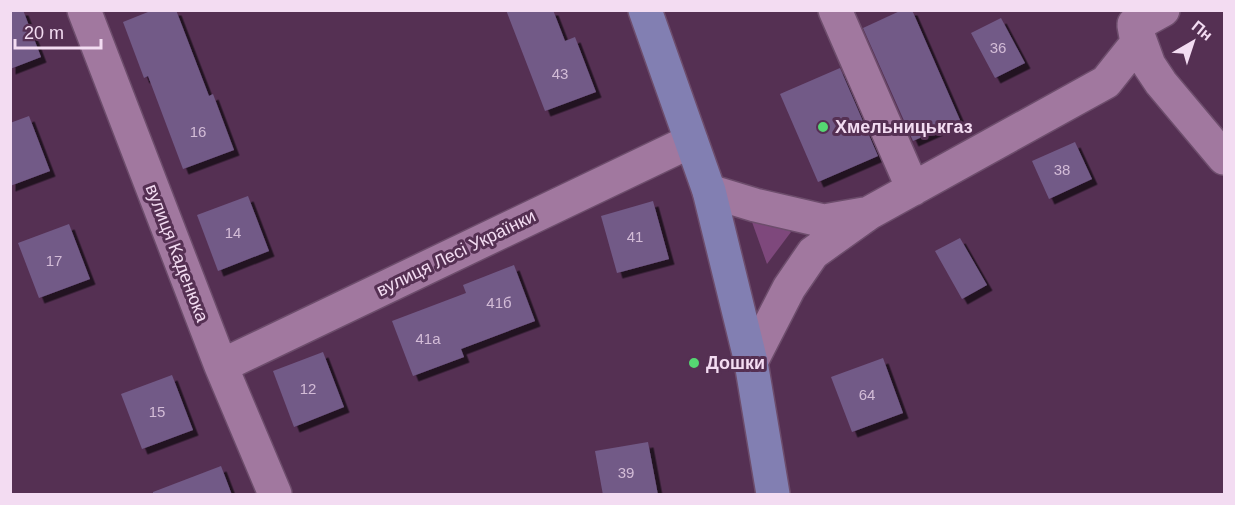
<svg xmlns="http://www.w3.org/2000/svg" width="1235" height="505" font-family="Helvetica,sans-serif">
  <style>
    .green { fill: #7e487c }
    .building { fill: #725a87; filter: url(#shadow) }
    .lines { fill: none; stroke-linecap: round; stroke-linejoin: round }
    .minor-casing { stroke: #6d4d6c; stroke-width: 36 }
    .major-casing { stroke: #6d4d6c; stroke-width: 36 }
    .minor { stroke: #a1789f; stroke-width: 33 }
    .major { stroke: #827fb2; stroke-width: 33 }
    .poi-dot { fill: #55d672; stroke: #553053; stroke-width: 2 }
    .labels { text-anchor: middle; stroke-width: 6; stroke-linejoin: round; paint-order: stroke }
    .number-label { font-size: 15px; fill: #d3bcd7 }
    .poi-label { font-size: 18px; font-weight: bold; fill: #f3dcf2; stroke: #553053; text-anchor: start }
    .street-label { font-size: 18px; fill: #f3dcf2; stroke: #553053 }
  </style>
  <defs>
    <filter id="shadow"><feDropShadow dx="5.5" dy="5.5" stdDeviation="0" flood-color="#0009"/></filter>
  </defs>
  <rect width="100%" height="100%" fill="#553053"/>
  <!-- green -->
  <path class="green" d="M 752,222 L 784,226 L 791,232 L 767,264 Z"/>
  <!-- building -->
  <path class="building" d="M 10,10 L 23,10 L 41,57 L 10,69 Z
    M 153,10 L 176,10 L 209,96 L 213,94 L 234,150 L 183,169 L 148,76 L 144,78 L 123,22 Z
    M 506,10 L 553,10 L 565,41 L 575,37 L 596,92 L 545,111 Z
    M 902,10 L 912,10 L 960,120 L 913,141 L 863,28 Z
    M 1001,18 L 1025,63 L 995,78 L 971,33 Z
    M 840,68 L 878,156 L 818,182 L 780,94 Z
    M 29,116 L 50,171 L 10,186 L 10,123 Z
    M 1075,142 L 1092,179 L 1049,199 L 1032,161 Z
    M 248,196 L 269,251 L 218,271 L 197,215 Z
    M 653,201 L 669,259 L 617,273 L 601,216 Z
    M 69,224 L 90,279 L 39,298 L 18,243 Z
    M 960,238 L 987,285 L 962,299 L 935,251 Z
    M 514,265 L 535,321 L 461,349 L 464,357 L 413,376 L 392,321 L 466,293 L 463,285 Z
    M 323,352 L 344,407 L 294,427 L 273,371 Z
    M 883,358 L 903,413 L 852,432 L 831,377 Z
    M 172,375 L 193,430 L 142,449 L 121,394 Z
    M 648,442 L 658,495 L 603,495 L 595,451 Z
    M 221,466 L 232,495 L 153,495 L 153,492 Z"/>
  <g class="lines">
    <defs>
      <path id="minor" d="M 84,10 L 221,366 L 275,494
        M 835,10 L 913,189
        M 1134,24 L 1149,65 L 1161,83 L 1224,158
        M 1134,26 L 1163,10
        M 709,191 L 755,205 L 824,221 L 864,214
        M 751,362 L 789,288 L 813,253 L 869,213 L 1106,82 L 1137,43 L 1134,26
        M 221,366 L 691,141"/>
      <path id="major" d="M 645,10 L 709,191 L 751,362 L 773,494"/>
    </defs>
    <!-- minor casing -->
    <use href="#minor" class="minor-casing"/>
    <!-- major casing -->
    <use href="#major" class="major-casing"/>
    <!-- minor -->
    <use href="#minor" class="minor"/>
    <!-- major -->
    <use href="#major" class="major"/>
  </g>
  <!-- markers -->
  <g class="poi-dot">
    <circle cx="823" cy="127" r="6"/>
    <circle cx="694" cy="363" r="6"/>
  </g>
  <g class="labels">
    <!-- number labels -->
    <g class="number-label">
      <text x="998" y="53">36</text>
      <text x="560" y="79">43</text>
      <text x="198" y="137">16</text>
      <text x="1062" y="175">38</text>
      <text x="233" y="238">14</text>
      <text x="635" y="242">41</text>
      <text x="54" y="266">17</text>
      <text x="499" y="308">41б</text>
      <text x="428" y="344">41а</text>
      <text x="308" y="394">12</text>
      <text x="867" y="400">64</text>
      <text x="157" y="417">15</text>
      <text x="626" y="478">39</text>
    </g>
    <!-- poi labels -->
    <g class="poi-label">
      <text x="835" y="133">Хмельницькгаз</text>
      <text x="706" y="369">Дошки</text>
    </g>
    <!-- street labels -->
    <g class="street-label">
      <text transform="translate(177 253) rotate(69)" y="6">вулиця Каденюка</text>
      <text transform="translate(456 253) rotate(-26)" y="6">вулиця Лесі Українки</text>
    </g>
  </g>
  <!-- border -->
  <rect width="1235" height="505" fill="none" stroke="#f3dcf2" stroke-width="24"/>
  <!-- north arrow -->
  <g transform="translate(1193 42) rotate(39)" stroke="#553053" stroke-width="4.5" paint-order="stroke">
  <path d="M0-4.5L10 22L0 15L-10 22Z" fill="#f3dcf2"/>
  <text y="-9" font-size="16" font-weight="bold" text-anchor="middle" fill="#f3dcf2">Пн</text>
  </g>
  <!-- scale -->
  <path d="M15 39v9h86v-9" fill="none" stroke="#f3dcf2" stroke-width="3"/>
  <text x="24" y="39" font-size="18" fill="#f3dcf2" stroke="#553053" stroke-width="4.5" paint-order="stroke">20 m</text>
</svg>
